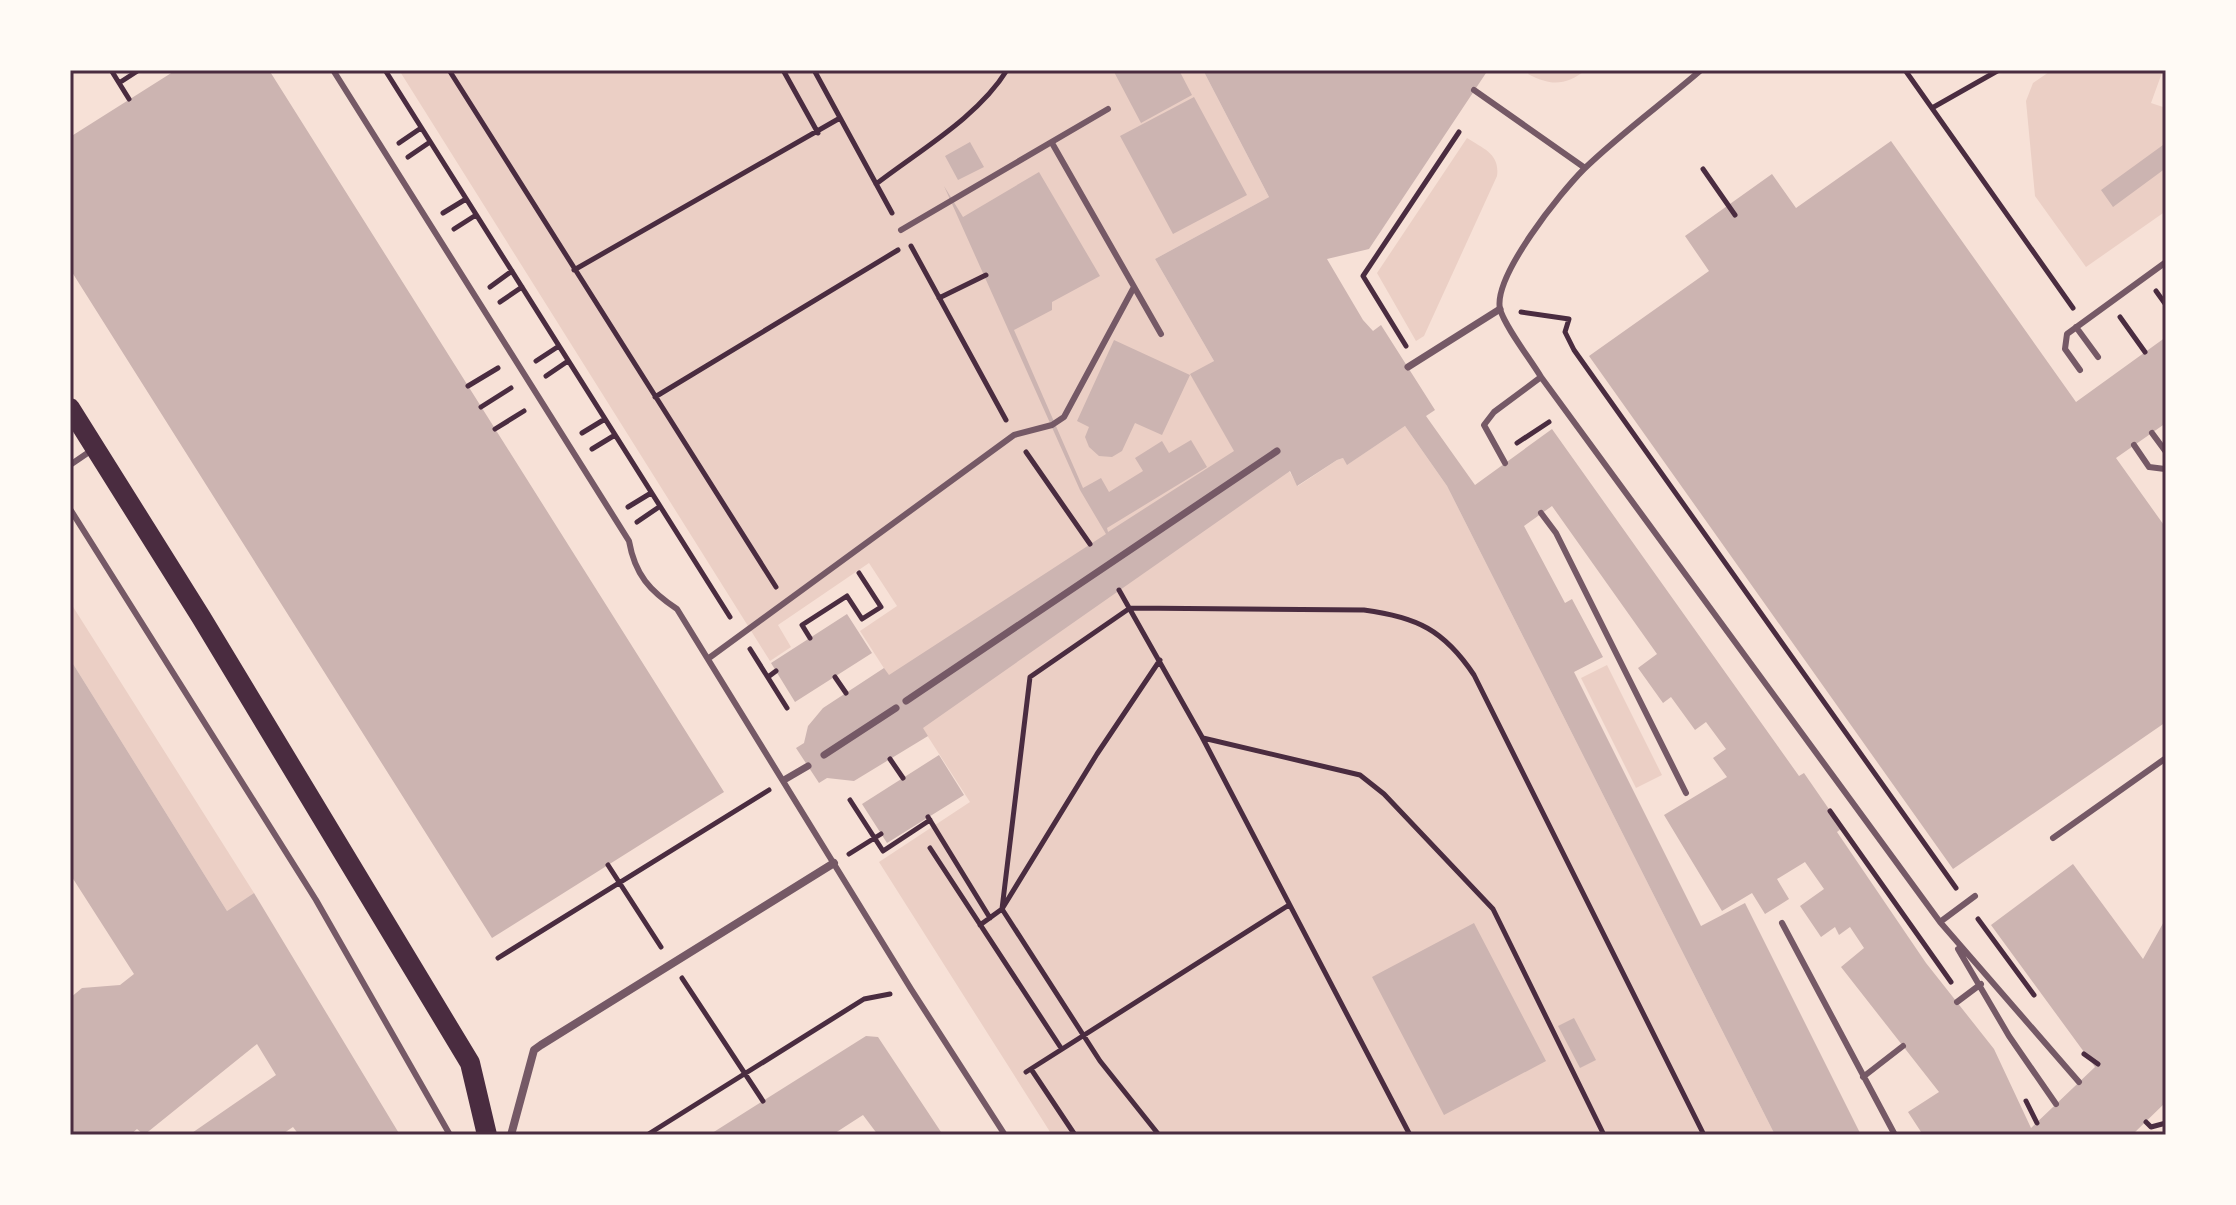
<svg xmlns="http://www.w3.org/2000/svg" width="2236" height="1205" font-family="Lora,serif">
  <style>
    .green { fill: #ebcfc5 }
    .building { fill: #ccb4b1 }
    .lines { fill: none; stroke-linecap: round; stroke-linejoin: round }
    .path { stroke: #4a2c40; stroke-width: 5 }
    .service { stroke: #755966; stroke-width: 6 }
    .pedestrian { stroke: #755966; stroke-width: 7 }
    .minor { stroke: #755966; stroke-width: 8 }
    .primary { stroke: #4a2c40; stroke-width: 20 }
    .neatline { fill: none; stroke: #4a2c40; stroke-width: 3 }
  </style>
  <rect width="100%" height="100%" fill="#f7e1d7"/>
  <!-- green -->
  <path class="green" d="M 399,70 L 1203,70 L 1269,197 L 1155,259 L 1214,361 L 1191,375 L 1234,450 L 1265,431 L 1298,486 L 1337,460 L 1343,458 L 1348,464 L 1405,426 L 1447,486 L 1775,1135 L 1052,1135 L 879,862 L 970,802 L 860,631 L 897,606 L 869,563 L 778,625 L 791,647 L 770,661 Z
    M 1531,70 L 1586,70 C 1565,86 1551,86 1528,74 Z
    M 2052,70 L 2163,70 L 2151,103 L 2166,108 L 2166,211 L 2086,267 L 2035,196 L 2026,101 L 2033,83 Z
    M 1467,138 C 1484,149 1500,154 1497,176 L 1424,336 L 1416,341 L 1377,273 Z
    M 70,602 L 254,893 L 227,911 L 70,659 Z
    M 1607,665 L 1662,775 L 1636,788 L 1581,678 Z"/>
  <!-- building -->
  <path class="building" d="M 176,70 L 269,70 L 724,792 L 492,938 L 70,269 L 70,137 Z
    M 1113,70 L 1179,70 L 1192,95 L 1141,123 Z
    M 1203,70 L 1488,70 L 1369,249 L 1327,259 L 1363,320 L 1373,331 L 1381,325 L 1435,410 L 1426,416 L 1475,485 L 1552,429 L 1799,776 L 1804,773 L 1842,828 L 1837,832 L 1926,963 L 1994,1049 L 2031,1128 L 2095,1067 L 1991,925 L 2073,864 L 2143,959 L 2166,918 L 2166,1102 L 2132,1135 L 1923,1135 L 1908,1112 L 1939,1092 L 1841,967 L 1864,948 L 1850,927 L 1839,935 L 1835,927 L 1821,937 L 1800,906 L 1824,889 L 1805,862 L 1777,879 L 1789,899 L 1765,914 L 1752,893 L 1722,911 L 1664,815 L 1727,777 L 1713,758 L 1726,749 L 1706,722 L 1695,730 L 1671,697 L 1663,703 L 1638,668 L 1657,654 L 1552,506 L 1524,526 L 1565,603 L 1572,599 L 1603,657 L 1574,672 L 1701,926 L 1745,903 L 1861,1135 L 1775,1135 L 1447,486 L 1405,426 L 1347,465 L 1343,458 L 1337,460 L 1297,486 L 1290,471 L 923,728 L 928,736 L 854,781 L 827,778 L 819,783 L 796,748 L 804,743 L 808,726 L 823,708 L 884,668 L 889,675 L 1106,534 L 1080,490 L 944,186 L 963,217 L 1039,172 L 1100,276 L 1052,302 L 1052,310 L 1014,330 L 1083,488 L 1101,478 L 1109,492 L 1143,471 L 1135,458 L 1162,441 L 1169,453 L 1191,440 L 1207,467 L 1107,528 L 1108,532 L 1234,451 L 1190,374 L 1214,361 L 1155,259 L 1269,197 Z
    M 1194,97 L 1247,195 L 1173,234 L 1120,136 Z
    M 1891,141 L 2076,402 L 2166,337 L 2166,423 L 2116,458 L 2166,528 L 2166,722 L 1953,869 L 1589,356 L 1709,271 L 1685,236 L 1772,174 L 1796,208 Z
    M 970,142 L 984,167 L 958,180 L 945,156 Z
    M 2163,145 L 2166,168 L 2113,207 L 2101,190 Z
    M 1114,340 L 1190,375 L 1162,435 L 1135,423 L 1122,451 L 1112,457 L 1099,456 L 1089,447 L 1085,437 L 1089,427 L 1077,421 Z
    M 847,614 L 872,653 L 795,702 L 771,663 Z
    M 70,659 L 227,911 L 254,893 L 400,1135 L 299,1135 L 293,1127 L 281,1135 L 189,1135 L 276,1075 L 257,1044 L 144,1135 L 137,1129 L 130,1135 L 70,1135 L 70,998 L 82,988 L 120,985 L 134,974 L 70,874 Z
    M 939,755 L 964,795 L 887,843 L 862,804 Z
    M 1474,923 L 1546,1061 L 1444,1115 L 1372,977 Z
    M 1574,1018 L 1596,1060 L 1580,1068 L 1558,1026 Z
    M 866,1036 L 878,1037 L 943,1135 L 878,1135 L 863,1115 L 832,1135 L 709,1135 Z"/>
  <g class="lines">
    <!-- path -->
    <path class="path" d="M 111,70 L 129,99
      M 385,70 L 730,617
      M 449,70 L 776,587
      M 783,70 L 818,133
      M 814,70 L 892,213
      M 1905,70 L 2073,308
      M 119,83 L 139,70
      M 1932,108 L 1999,70
      M 399,143 L 421,128
      M 408,157 L 430,142
      M 1703,169 L 1735,215
      M 876,184 C 920,150 978,117 1007,70
      M 443,213 L 466,199
      M 454,229 L 476,215
      M 911,246 L 1006,420
      M 574,270 L 840,118
      M 490,287 L 512,271
      M 2156,291 L 2166,305
      M 939,298 L 986,275
      M 500,302 L 522,287
      M 1521,312 L 1569,319 L 1565,332 L 1574,350 L 1956,888
      M 2120,317 L 2145,352
      M 1406,346 L 1363,276 L 1459,132
      M 536,361 L 559,346
      M 546,376 L 568,361
      M 468,386 L 498,368
      M 655,397 L 898,250
      M 481,407 L 511,388
      M 495,429 L 524,411
      M 582,433 L 605,419
      M 1517,443 L 1549,422
      M 592,449 L 615,435
      M 1026,452 L 1090,544
      M 628,507 L 651,493
      M 637,522 L 659,507
      M 1119,590 L 1202,737 L 1410,1135
      M 810,638 L 802,625 L 847,596 L 862,619 L 881,607 L 859,573
      M 750,649 L 787,708
      M 768,677 L 776,671
      M 835,677 L 846,693
      M 1203,738 L 1360,775 L 1384,794 L 1493,909 L 1604,1135
      M 890,759 L 903,778
      M 850,800 L 883,851 L 930,820
      M 1830,811 L 1951,982
      M 928,817 L 990,918
      M 930,848 L 1061,1048
      M 849,854 L 881,834
      M 608,865 L 661,947
      M 1978,919 L 2034,995
      M 980,925 L 1002,909 L 1097,754 L 1160,660
      M 498,958 L 769,790
      M 682,978 L 763,1101
      M 2084,1054 L 2098,1064
      M 1031,1069 L 1075,1135
      M 1026,1072 L 1289,905
      M 2026,1101 L 2037,1123
      M 2146,1122 L 2151,1127 L 2166,1123
      M 647,1135 L 864,999 L 890,994
      M 1159,1135 L 1100,1061 L 1002,909 L 1030,677 L 1130,608 L 1364,610 C 1417,617 1444,630 1474,675 L 1704,1135"/>
    <!-- service -->
    <path class="service" d="M 333,70 L 629,541 C 635,575 650,591 677,609 L 911,989 L 1005,1135
      M 1701,70 C 1663,103 1620,134 1584,169 C 1561,192 1493,276 1500,309 C 1505,327 1531,360 1541,377 L 1940,922 L 2079,1082
      M 1474,90 L 1585,168
      M 1052,143 L 1161,334
      M 901,230 L 1108,109
      M 2076,327 L 2098,357
      M 2080,370 L 2065,349 L 2067,334 L 2166,262
      M 2152,433 L 2166,452
      M 2134,445 L 2149,467 L 2165,469
      M 1505,463 L 1484,425 L 1494,412 L 1541,377
      M 70,465 L 92,450
      M 70,509 L 316,900 L 450,1135
      M 1541,513 L 1556,533 L 1686,793
      M 709,658 L 1014,435 L 1052,425 L 1064,417 L 1134,287
      M 2053,838 L 2166,758
      M 1940,922 L 1975,896
      M 1782,923 L 1895,1135
      M 1958,949 L 2009,1036 L 2056,1104
      M 1957,1002 L 1981,984
      M 1863,1077 L 1903,1046"/>
    <!-- pedestrian -->
    <path class="pedestrian" d="M 1408,367 L 1500,309
      M 906,701 L 1277,451
      M 824,755 L 896,708
      M 784,780 L 808,766"/>
    <!-- minor -->
    <path class="minor" d="M 511,1135 L 534,1050 L 541,1045 L 834,863"/>
    <!-- primary -->
    <path class="primary" d="M 70,408 L 201,617 L 470,1063 L 487,1135"/>
  </g>
  <!-- border -->
  <rect width="2236" height="1205" fill="none" stroke="#fffaf5" stroke-width="144"/>
  <rect x="72" y="72" width="2092" height="1061" class="neatline"/>
</svg>
